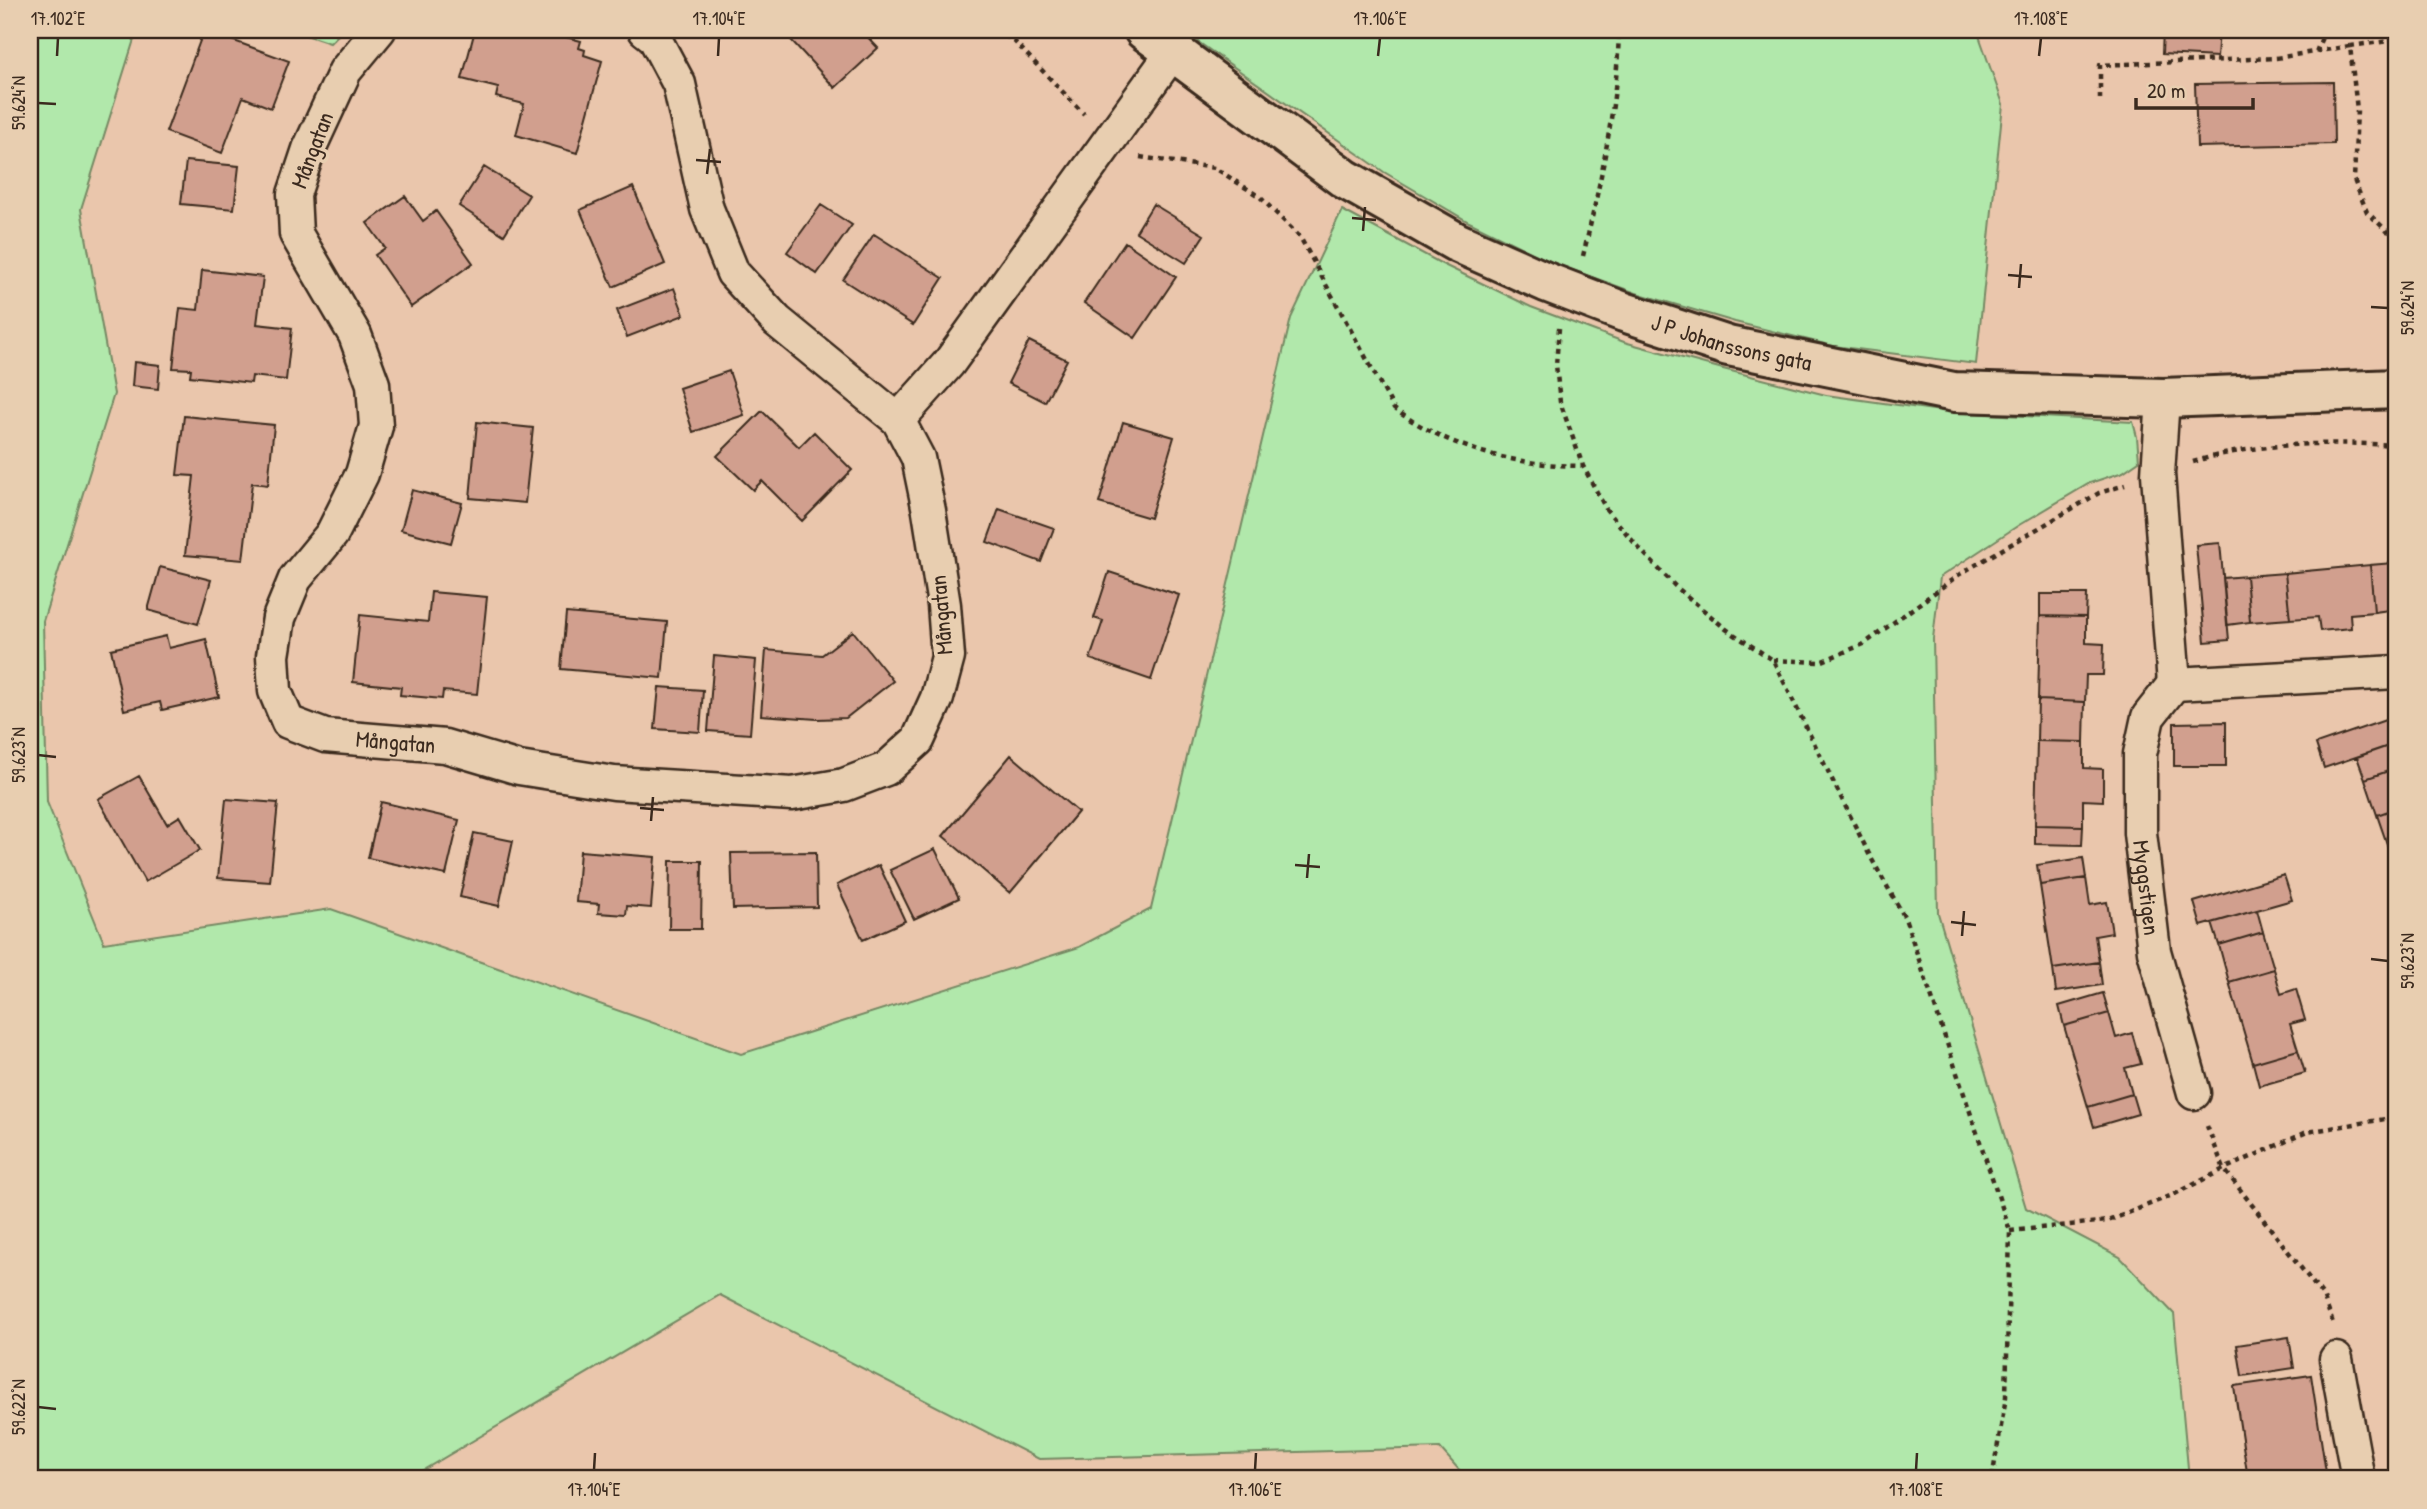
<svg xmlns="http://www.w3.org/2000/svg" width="2427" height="1509" font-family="'Patrick Hand',sans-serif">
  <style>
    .green { fill: #b1e8ab; stroke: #768964; stroke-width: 2 }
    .building { fill: #d19f8e; stroke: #3b2a1e; stroke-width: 2 }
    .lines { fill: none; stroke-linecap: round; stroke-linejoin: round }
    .minor-casing { stroke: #3b2a1e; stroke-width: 37 }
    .tertiary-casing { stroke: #3b2a1e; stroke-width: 44 }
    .path { stroke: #3b2a1e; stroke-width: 4.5; stroke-dasharray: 5 5; stroke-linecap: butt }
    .minor { stroke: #e8ceb0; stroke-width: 32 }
    .tertiary { stroke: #e8ceb0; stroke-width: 38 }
    .ticks { fill: none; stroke: #3b2a1e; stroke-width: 2.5 }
    .labels { text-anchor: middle; stroke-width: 7; stroke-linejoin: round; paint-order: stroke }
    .street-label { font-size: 23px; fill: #3b2a1e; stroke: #e8ceb0 }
    .neatline { fill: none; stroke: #3b2a1e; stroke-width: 2.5 }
    .ticks-label { font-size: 18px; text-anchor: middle; fill: #3b2a1e }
  </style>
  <rect width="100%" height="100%" fill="#eac6ac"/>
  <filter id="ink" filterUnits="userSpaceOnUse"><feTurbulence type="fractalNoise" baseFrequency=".0143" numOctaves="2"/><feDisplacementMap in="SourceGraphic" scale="14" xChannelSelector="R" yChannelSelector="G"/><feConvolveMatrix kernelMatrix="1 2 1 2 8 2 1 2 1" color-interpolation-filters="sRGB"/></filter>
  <g filter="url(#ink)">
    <!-- green -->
    <path class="green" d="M 30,30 L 137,30 L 81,209 L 114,394 L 43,621 L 47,802 L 104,943 L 331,909 L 741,1054 L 1079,947 L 1151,909 L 1291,318 L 1342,210 L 1442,264 L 1531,307 L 1624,342 L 1723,369 L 1826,395 L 1948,412 L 2133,422 L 2137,437 L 2139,461 L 2123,472 L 2090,483 L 2019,525 L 1940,577 L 1933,639 L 1938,913 L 2026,1208 L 2120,1257 L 2174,1314 L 2189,1479 L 1467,1479 L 1440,1448 L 1039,1459 L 720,1295 L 408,1479 L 30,1479 Z
      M 291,30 L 343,30 L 330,43 Z
      M 1181,30 L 1977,30 L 2003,104 L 1976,364 L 1833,346 L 1735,322 L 1636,293 L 1553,263 L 1469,222 L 1384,172 Z"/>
    <!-- building -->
    <path class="building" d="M 204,30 L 289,61 L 271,108 L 243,97 L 222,153 L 166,132 Z
      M 475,30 L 489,30 L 513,36 L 514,31 L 526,35 L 528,30 L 539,30 L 581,41 L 579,48 L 585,50 L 584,55 L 602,61 L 577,153 L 516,135 L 524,104 L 496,97 L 498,88 L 462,79 Z
      M 782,30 L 861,30 L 878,48 L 835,88 Z
      M 2163,30 L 2219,30 L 2217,57 L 2162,54 Z
      M 2333,82 L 2334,144 L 2197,147 L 2195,84 Z
      M 2394,101 L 2397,101 L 2397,166 L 2395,166 Z
      M 186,161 L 239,166 L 234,209 L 181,204 Z
      M 484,167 L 529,195 L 504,235 L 459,206 Z
      M 633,187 L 665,264 L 613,287 L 580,210 Z
      M 405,196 L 423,221 L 436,211 L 473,263 L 411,307 L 375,255 L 385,248 L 367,223 Z
      M 1153,204 L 1204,235 L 1186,263 L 1136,232 Z
      M 821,205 L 852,225 L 817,274 L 787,252 Z
      M 874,234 L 943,278 L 913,325 L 843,280 Z
      M 1125,242 L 1176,277 L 1135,338 L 1084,303 Z
      M 202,270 L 263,277 L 257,324 L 292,328 L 286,380 L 252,376 L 251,383 L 190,376 L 191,369 L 173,368 L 180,308 L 198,310 Z
      M 674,288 L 684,315 L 627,337 L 617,310 Z
      M 1029,341 L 1067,360 L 1045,402 L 1008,383 Z
      M 134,362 L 160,365 L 158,389 L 132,386 Z
      M 729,371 L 744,415 L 693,432 L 679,388 Z
      M 762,411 L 799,447 L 814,432 L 852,470 L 802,521 L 762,481 L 753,490 L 717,456 Z
      M 184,416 L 274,425 L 268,485 L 252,483 L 243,560 L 185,555 L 194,476 L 177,475 Z
      M 477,422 L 533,428 L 525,503 L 470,498 Z
      M 1123,422 L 1174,437 L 1150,518 L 1099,503 Z
      M 412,490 L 462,503 L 451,543 L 401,530 Z
      M 999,509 L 1054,528 L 1041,562 L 987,542 Z
      M 2220,543 L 2229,640 L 2205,642 L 2196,545 Z
      M 2393,563 L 2397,609 L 2374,612 L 2370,565 Z
      M 2370,565 L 2374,612 L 2350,614 L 2351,628 L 2320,631 L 2318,617 L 2290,619 L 2285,573 Z
      M 160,567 L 211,580 L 198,624 L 148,610 Z
      M 1109,572 L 1179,595 L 1151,680 L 1090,659 L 1103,621 L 1094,618 Z
      M 2285,573 L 2290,619 L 2250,622 L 2246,576 Z
      M 2246,576 L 2250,622 L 2227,625 L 2223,578 Z
      M 431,592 L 487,597 L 477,694 L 443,691 L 442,699 L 400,695 L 401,687 L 353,682 L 360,615 L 428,622 Z
      M 2040,594 L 2087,594 L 2086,617 L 2040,616 Z
      M 566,613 L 667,622 L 662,678 L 561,669 Z
      M 2040,616 L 2086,617 L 2086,643 L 2104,644 L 2103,675 L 2086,675 L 2085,702 L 2038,700 Z
      M 853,631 L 893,681 L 846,718 L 817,719 L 761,715 L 766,650 L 822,655 Z
      M 166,636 L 169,648 L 206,639 L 219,697 L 162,710 L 160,702 L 124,710 L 111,649 Z
      M 714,656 L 756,660 L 750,734 L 708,731 Z
      M 659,687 L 703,690 L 700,732 L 655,729 Z
      M 2038,700 L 2085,702 L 2084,742 L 2037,741 Z
      M 2397,716 L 2397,743 L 2324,768 L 2316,744 Z
      M 2226,722 L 2226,766 L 2174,766 L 2174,723 Z
      M 2037,741 L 2084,742 L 2084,768 L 2103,769 L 2103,801 L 2083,800 L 2083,826 L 2035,825 Z
      M 2397,743 L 2397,768 L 2365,779 L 2357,757 Z
      M 1011,755 L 1078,812 L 1010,893 L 943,836 Z
      M 2397,768 L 2397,808 L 2377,815 L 2365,779 Z
      M 139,776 L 167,824 L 180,816 L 200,850 L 145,882 L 98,799 Z
      M 226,799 L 278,803 L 270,882 L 218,878 Z
      M 381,802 L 459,820 L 446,875 L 368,858 Z
      M 2397,808 L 2397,873 L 2377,815 Z
      M 2035,825 L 2083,826 L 2082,845 L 2035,844 Z
      M 474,833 L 513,841 L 499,906 L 460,897 Z
      M 935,849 L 959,898 L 914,919 L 890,870 Z
      M 580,851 L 655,857 L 651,908 L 627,906 L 626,915 L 598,913 L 599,904 L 576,902 Z
      M 816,852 L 817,907 L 733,909 L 731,853 Z
      M 2083,858 L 2086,878 L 2040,885 L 2037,865 Z
      M 670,861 L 702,861 L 701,929 L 669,929 Z
      M 879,865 L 905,921 L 863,940 L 837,885 Z
      M 2284,875 L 2292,900 L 2201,926 L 2194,902 Z
      M 2086,878 L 2090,905 L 2107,902 L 2112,933 L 2095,936 L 2099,962 L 2053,969 L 2040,885 Z
      M 2257,910 L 2263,932 L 2219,945 L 2212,923 Z
      M 2263,932 L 2274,969 L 2229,982 L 2219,945 Z
      M 2099,962 L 2102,985 L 2056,992 L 2053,969 Z
      M 2274,969 L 2281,994 L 2296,989 L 2305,1020 L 2290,1024 L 2298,1050 L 2253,1063 L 2229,982 Z
      M 2103,993 L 2109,1013 L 2064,1026 L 2059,1006 Z
      M 2109,1013 L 2116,1038 L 2132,1033 L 2141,1064 L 2125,1068 L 2132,1094 L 2088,1107 L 2064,1026 Z
      M 2298,1050 L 2305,1073 L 2259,1086 L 2253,1063 Z
      M 2132,1094 L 2138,1114 L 2094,1127 L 2088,1107 Z
      M 2289,1337 L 2294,1368 L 2242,1376 L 2237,1345 Z
      M 2311,1375 L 2327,1479 L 2248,1479 L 2234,1386 Z"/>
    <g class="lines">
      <defs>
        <g id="minor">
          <path id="s1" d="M 379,30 L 345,71 L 309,149 L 294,194 L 296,234 L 355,335 L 373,384 L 376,426 L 362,474 L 332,534 L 295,579 L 279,618 L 273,656 L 275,691 L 288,722 L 325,736 L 445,746 L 519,768 L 614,783 L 792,794 L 844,785 L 886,769 L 918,740 L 937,698 L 948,657 L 944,605 L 929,511 L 918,458 L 898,420 L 777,321 L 733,273 L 707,209 L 679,84 L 654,37 L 645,30"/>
          <path d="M 2163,398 L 2158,474 L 2174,684 L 2397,672"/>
          <path d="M 898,420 L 949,363 L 1172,53"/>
          <path id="s2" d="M 2174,684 L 2148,717 L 2140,754 L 2140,833 L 2154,951 L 2194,1093"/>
          <path d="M 2336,1359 L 2358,1479"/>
        </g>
        <g id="tertiary">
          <path id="s3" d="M 1144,30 L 1345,179 L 1456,242 L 1546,282 L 1624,312 L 1728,346 L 1954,392 L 2163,398 L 2397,389"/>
        </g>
      </defs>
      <!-- minor casing -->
      <use href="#minor" class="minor-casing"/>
      <!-- tertiary casing -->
      <use href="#tertiary" class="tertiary-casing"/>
      <!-- path -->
      <path class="path" d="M 996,30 L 1014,41 L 1084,114
        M 2350,46 L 2397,40
        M 2316,52 L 2325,30
        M 2100,99 L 2100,65 L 2276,58 L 2350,46 L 2357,110 L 2354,180 L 2367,212 L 2387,231 L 2397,234
        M 1140,157 L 1215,168 L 1260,197 L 1300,237 L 1394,409 C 1453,450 1512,465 1583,466
        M 1583,256 C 1601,181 1617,107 1619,30
        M 1559,328 L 1556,365 L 1560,402 L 1583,466 L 1606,509 L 1637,546 L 1675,586 L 1726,629 L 1773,660 L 1870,856 L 1905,918 L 2010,1231 L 2006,1397 L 1992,1479
        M 2193,462 C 2257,442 2331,442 2397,445
        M 1773,660 L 1820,662 L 1864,644 L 1960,574 L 2099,493 L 2125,485
        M 2207,1126 L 2224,1169 L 2323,1296 L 2333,1323
        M 2010,1231 L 2108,1221 L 2175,1194 L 2224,1169 L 2307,1132 L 2397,1117"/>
      <!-- minor -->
      <use href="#minor" class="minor"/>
      <!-- tertiary -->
      <use href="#tertiary" class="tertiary"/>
    </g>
  </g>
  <!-- ticks -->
  <path class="ticks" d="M 57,56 L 58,38M 718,56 L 719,38M 1378,56 L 1380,38M 2039,56 L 2041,38M 38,103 L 56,104M 696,160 L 721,162M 707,174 L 710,149M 1352,218 L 1376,220M 1363,231 L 1365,207M 2008,275 L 2032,277M 2019,288 L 2021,264M 2371,307 L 2388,308M 38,755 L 56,757M 640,808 L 664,810M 651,821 L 653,797M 1295,865 L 1320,867M 1307,878 L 1309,854M 1951,922 L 1976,925M 1962,936 L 1964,911M 2371,959 L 2388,961M 38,1407 L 56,1409M 594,1470 L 595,1453M 1255,1470 L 1256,1453M 1916,1470 L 1917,1453"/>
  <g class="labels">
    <!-- street labels -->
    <g class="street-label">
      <text transform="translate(312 150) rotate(-69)" y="8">Mångatan</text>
      <text dy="8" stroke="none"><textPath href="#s3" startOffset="672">J P Johanssons gata</textPath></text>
      <text transform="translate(941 615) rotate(-95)" y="8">Mångatan</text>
      <text dy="8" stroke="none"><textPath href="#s1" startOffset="873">Mångatan</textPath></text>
      <text dy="8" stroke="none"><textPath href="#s2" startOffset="214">Myggstigen</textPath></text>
    </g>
  </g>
  <!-- margin -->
  <rect width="2427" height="1509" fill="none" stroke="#e8ceb0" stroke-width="77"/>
  <!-- scale -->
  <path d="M2136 98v10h117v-10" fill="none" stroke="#3b2a1e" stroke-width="3.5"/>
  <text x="2147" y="98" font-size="21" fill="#3b2a1e" stroke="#e8ceb0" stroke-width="5" paint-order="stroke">20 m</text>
  <rect x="38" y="38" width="2350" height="1432" class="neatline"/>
  <g class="ticks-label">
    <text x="58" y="25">17.102°E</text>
    <text x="719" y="25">17.104°E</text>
    <text x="1380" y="25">17.106°E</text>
    <text x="2041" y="25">17.108°E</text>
    <text transform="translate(19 103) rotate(-90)" y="6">59.624°N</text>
    <text transform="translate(2408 308) rotate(-90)" y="6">59.624°N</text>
    <text transform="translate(19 755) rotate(-90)" y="6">59.623°N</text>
    <text transform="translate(2408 961) rotate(-90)" y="6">59.623°N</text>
    <text transform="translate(19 1407) rotate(-90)" y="6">59.622°N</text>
    <text x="594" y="1496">17.104°E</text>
    <text x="1255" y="1496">17.106°E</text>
    <text x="1916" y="1496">17.108°E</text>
  </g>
</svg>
